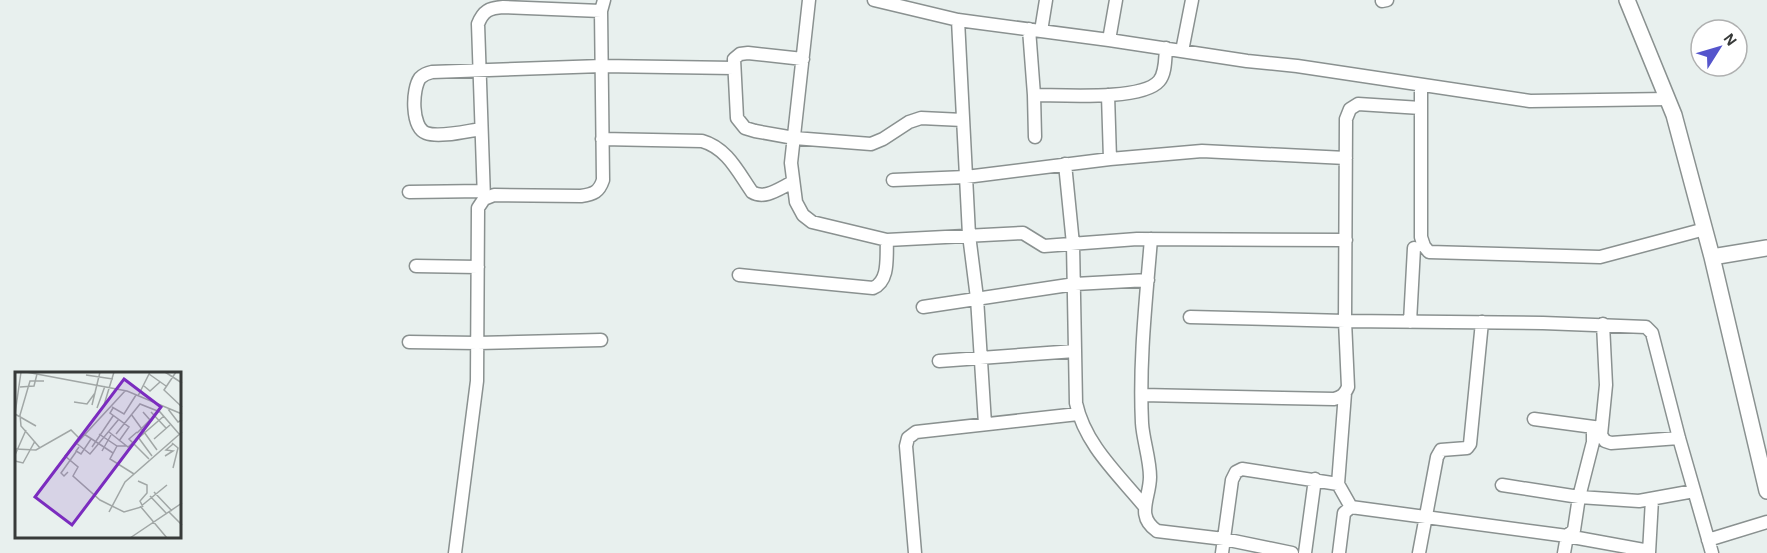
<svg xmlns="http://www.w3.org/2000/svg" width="1767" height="553" font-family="'Alegreya Sans',sans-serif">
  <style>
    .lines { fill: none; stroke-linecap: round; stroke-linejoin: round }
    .minor-casing { stroke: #8a9190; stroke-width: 15 }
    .tertiary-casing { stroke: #8a9190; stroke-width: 18 }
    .minor { stroke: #fff; stroke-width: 12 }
    .tertiary { stroke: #fff; stroke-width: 15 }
    .inset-road { fill: none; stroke: #a1a7a6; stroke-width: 1.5 }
    .view { fill: #7b2cbf; fill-opacity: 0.15; stroke: #7b2cbf; stroke-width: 3 }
    .inset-edge { fill: none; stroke: #373a39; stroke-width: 3 }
  </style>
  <rect width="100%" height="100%" fill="#e8f0ee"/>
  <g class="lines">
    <defs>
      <path id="minor" d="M 809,0 L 791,163 L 796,202 L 803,215 L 812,222 L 887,240 L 1023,233 L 1044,246 L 1137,239 L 1346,240
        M 874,0 L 958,20 L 1109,40 L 1247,61 L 1297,66 L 1530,101 L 1668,99
        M 1382,1 L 1387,0
        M 958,20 L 969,235 L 977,298 L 985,424
        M 1029,29 L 1034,95 L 1035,137
        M 1041,31 L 1046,0
        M 1109,40 L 1116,0
        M 1182,51 L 1192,0
        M 803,59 L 748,53 L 740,54 L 734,59 L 737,118 L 745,128 L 755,131 L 794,138 L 871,144 L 883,139 L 909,122 L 921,118 L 963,120
        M 1421,86 L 1421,237 L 1424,246 L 1429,252 L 1600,257 L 1705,229
        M 1034,95 C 1061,95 1142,101 1159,81 C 1166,73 1165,58 1166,48
        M 1108,95 L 1110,159
        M 481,129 C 467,131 439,138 426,133 C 411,127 412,89 420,78 C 424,74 427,73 432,72 L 602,66 L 734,68
        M 602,139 L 702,141 C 727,148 738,172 752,192 C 765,200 780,188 793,182
        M 1065,164 L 1073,244 L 1076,403 C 1085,445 1119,475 1145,507
        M 893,180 L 966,177 L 1110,159 L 1202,151 L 1346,158
        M 409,192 L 483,191
        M 484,199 L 478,24 C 483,11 489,8 503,7 L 601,11
        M 1151,239 C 1146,300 1139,361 1142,423 C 1143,440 1150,459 1150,477 C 1150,498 1135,516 1157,531 L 1224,539 L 1292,553
        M 416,266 L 478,267
        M 739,275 L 873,288 C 890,281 886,256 887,240
        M 923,307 L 1075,284 L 1148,280
        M 1190,317 L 1345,321 L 1543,323 L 1646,327 L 1652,333 L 1679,438 L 1712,553
        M 1410,322 L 1414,248
        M 1603,324 L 1606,385 L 1601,435 L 1605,441 L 1611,443 L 1679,438
        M 409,342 L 477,343 L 601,340
        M 939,361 L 1075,351
        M 1142,395 L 1334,399 C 1342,397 1345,394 1348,387 L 1345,321 L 1346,119 L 1350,109 L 1358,104 L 1421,108
        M 1534,419 L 1601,428
        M 1338,484 L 1345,393
        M 1502,485 L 1579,497 L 1639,501 L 1694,491
        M 1708,540 L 1767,522
        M 455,553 L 477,381 L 478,208 L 484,199 L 494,195 L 581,196 C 594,194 599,192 603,180 L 601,11 L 604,0
        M 915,553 L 906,446 L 908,438 L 916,432 L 1078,414
        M 1222,553 L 1232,480 L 1236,472 L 1242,469 L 1338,484 L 1351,507
        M 1305,553 L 1315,479
        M 1339,553 L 1344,513 L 1351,507 L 1567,536 L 1574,530 L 1579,497 L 1593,442 L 1593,427
        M 1419,553 L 1437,457 L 1441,450 L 1467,448 L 1470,444 L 1482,322
        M 1564,553 L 1567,536 L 1649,551
        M 1649,553 L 1652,499"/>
      <path id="tertiary" d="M 1627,0 L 1674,115 L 1712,257 L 1767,491
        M 1712,257 L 1767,248"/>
    </defs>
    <!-- minor casing -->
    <use href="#minor" class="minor-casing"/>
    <!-- tertiary casing -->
    <use href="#tertiary" class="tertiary-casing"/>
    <!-- minor -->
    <use href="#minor" class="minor"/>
    <!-- tertiary -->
    <use href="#tertiary" class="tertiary"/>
  </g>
  <!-- overview -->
  <g transform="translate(15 372)">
    <rect width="166" height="166" fill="#e8f0ee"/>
    <path class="inset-road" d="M 11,0 L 112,19 L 167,42M 150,0 L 167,11M 161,0 L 149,18 L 167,35M 134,2 L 151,14M 71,3 L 98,7M 129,14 L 135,19 L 145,10M 5,15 L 19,14 L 22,2M 110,19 L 50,84 L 63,95 L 58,104 L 85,128 L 109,140 L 126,135 L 152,166M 123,24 L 135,0M 59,30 L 72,32 L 80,21M 77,33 L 85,0M 89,33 L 99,0M 97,35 L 109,42 L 121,23M 82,36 L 90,14M 98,36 L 95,41 L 114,55 L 104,69M 153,37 L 163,50 L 167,48M 136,40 L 151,56M 0,42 L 6,0M 0,42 L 21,54M 116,42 L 142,78M 94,60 L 113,75 L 149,44M 122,60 L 114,67 L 134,87M 122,61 L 135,48 L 128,40M 69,62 L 98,81M 84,62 L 102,74 L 111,74M 101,62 L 125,32 L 145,40 L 165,63M 123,65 L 137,84M 139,67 L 155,53M 60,70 L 75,82 L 104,47M 157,71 L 163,76 L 158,96M 102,74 L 95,87 L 119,102M 64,75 L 61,79 L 66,82 L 76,67M 77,75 L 98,44M 25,76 L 6,54 L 5,43 L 15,9 L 29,9M 0,77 L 21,78 L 56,58 L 64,66M 87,79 L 96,63M 0,83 L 11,58M 150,84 L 158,79 L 151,78 L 158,72M 0,89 L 8,91 L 20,69M 53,100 L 49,104 L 46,101 L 61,80M 123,109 L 132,113 L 132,121 L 125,129 L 128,135M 139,120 L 157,139M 135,124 L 152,142M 125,135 L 152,113M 94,140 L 110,110 L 167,60M 154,140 L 167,153M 115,166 L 167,131"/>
    <path class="view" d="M 109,7 L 146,35 L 57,153 L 20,125 Z"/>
    <rect width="166" height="166" class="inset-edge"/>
  </g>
  <!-- north arrow -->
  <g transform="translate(1719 48) rotate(53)"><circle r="28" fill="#ffffff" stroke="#afb0b0" stroke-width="1.5"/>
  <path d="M0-4.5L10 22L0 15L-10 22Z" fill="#5555cc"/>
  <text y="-9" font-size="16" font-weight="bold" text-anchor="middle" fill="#373a39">N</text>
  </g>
</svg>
